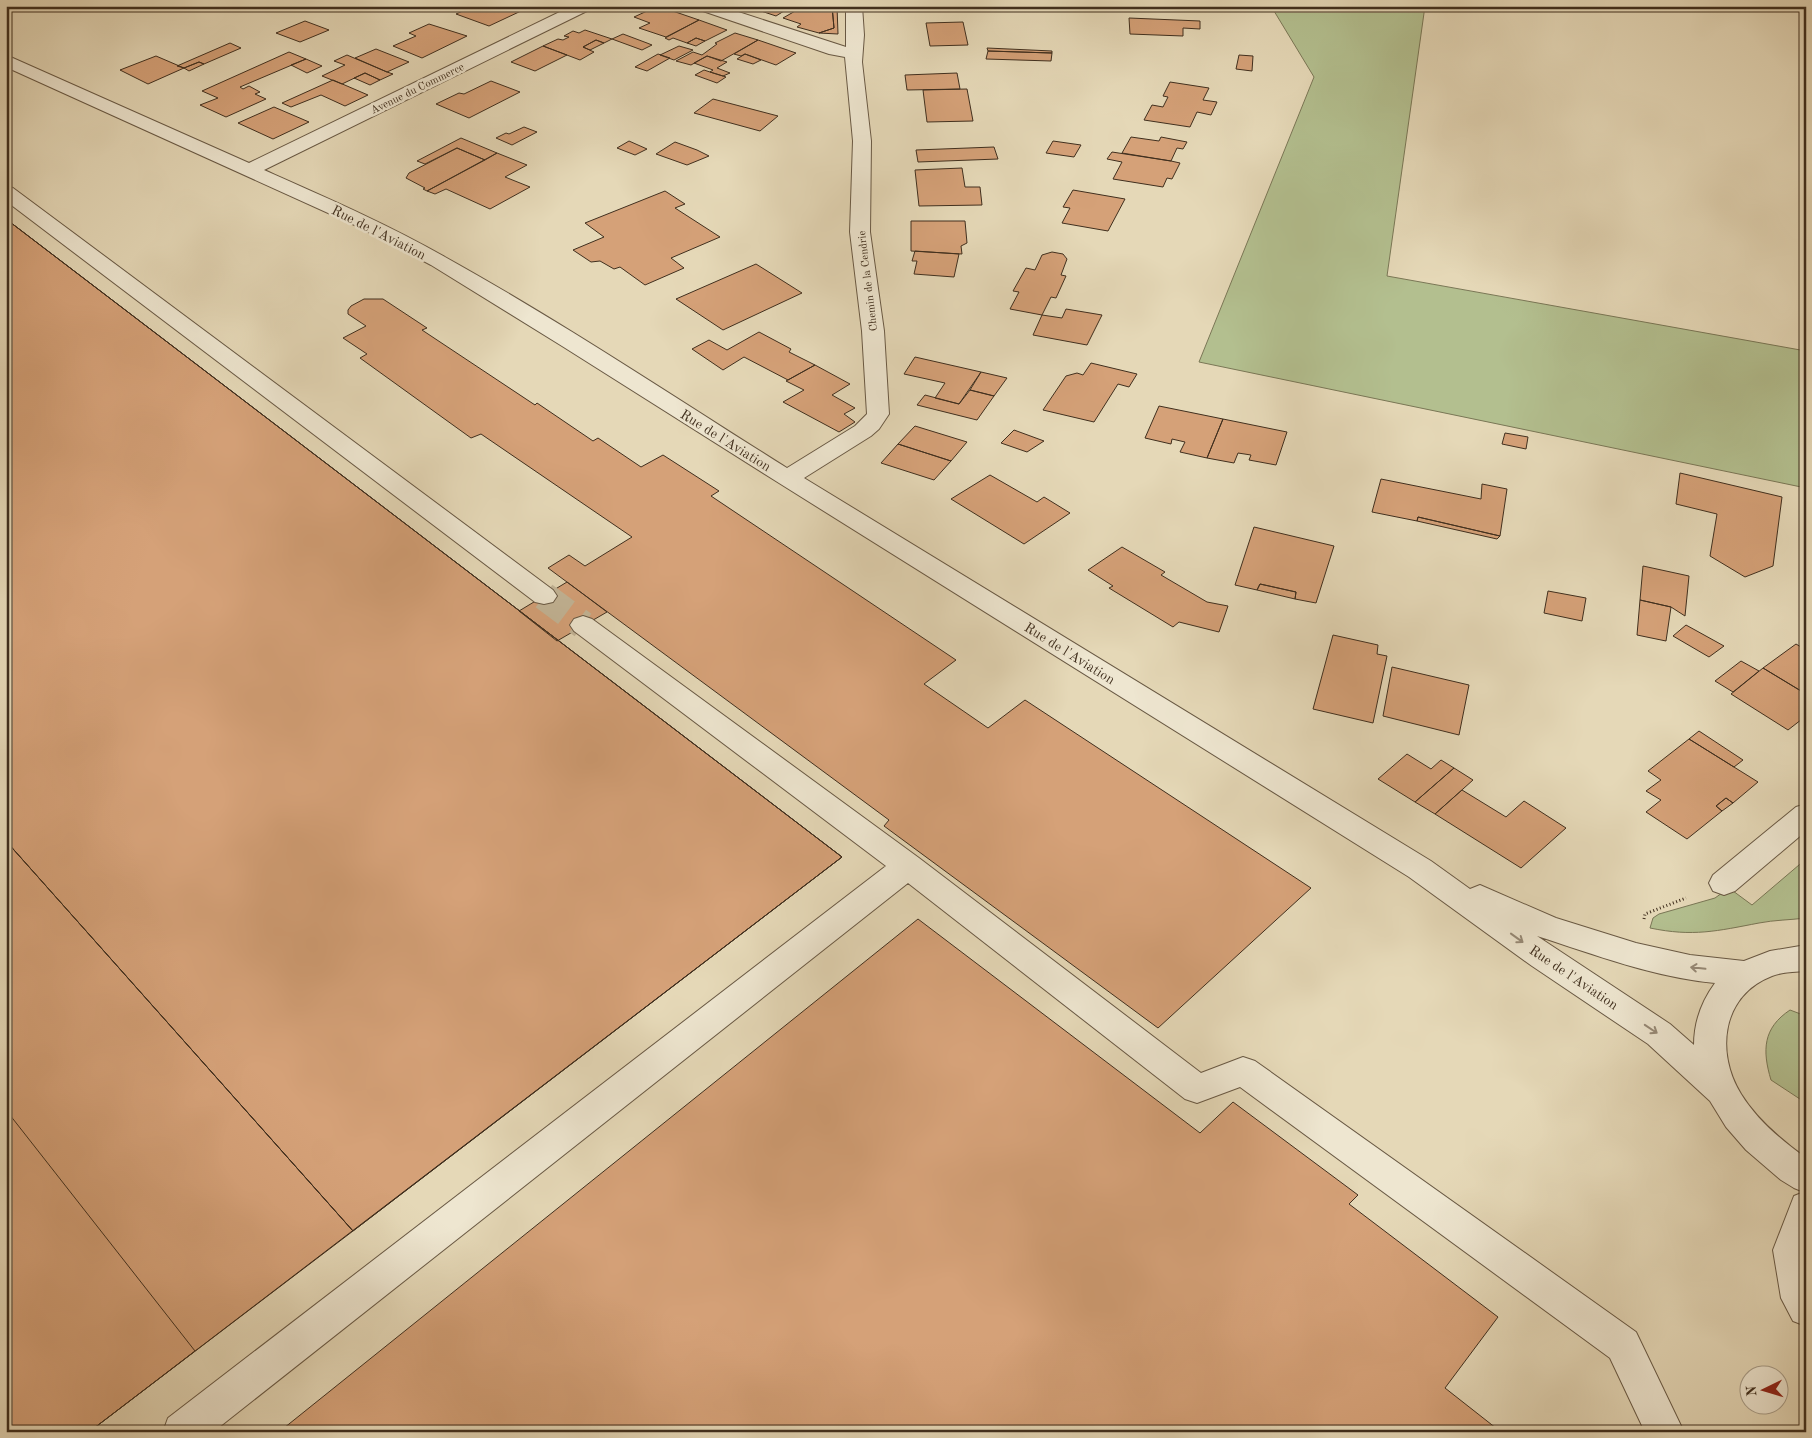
<svg xmlns="http://www.w3.org/2000/svg" width="1812" height="1438" font-family="'Old Standard TT',serif">
  <style>
    .green { fill: #b3bf8f; stroke: #7a7756 }
    .building { fill: #d5a178; stroke: #402f1e }
    .lines { fill: none; stroke-linecap: round; stroke-linejoin: round }
    .minor-tunnel { stroke: #c4b698; stroke-width: 28; stroke-dasharray: 28 14; stroke-linecap: butt }
    .minor-casing { stroke: #695944; stroke-width: 2 }
    .path { stroke: #402f1e; stroke-width: 3; stroke-dasharray: 1 2.5; stroke-linecap: butt }
    .minor { fill: #eee6d0; fill-rule: evenodd }
    .oneway { stroke: #978a77 }
    .labels { text-anchor: middle; stroke-width: 5; stroke-linejoin: round; paint-order: stroke }
    .far-street-label { font-size: 11px; fill: #402f1e; stroke: #eee6d0 }
    .street-label { font-size: 14px; fill: #402f1e; stroke: #eee6d0 }
  </style>
  <rect width="100%" height="100%" fill="#e5d8b7"/>
  <filter id="stains"><feTurbulence type="fractalNoise" baseFrequency=".004" numOctaves="4"/><feColorMatrix values="0 0 0 0 .2 0 0 0 0 .09 0 0 0 0 .02 0 0 0 .5 -.17"/></filter>
  <radialGradient id="worn" r=".72"><stop offset=".6" stop-color="#630" stop-opacity="0"/><stop offset="1" stop-color="#630" stop-opacity=".3"/></radialGradient>
  <!-- green -->
  <path class="green" d="M 1271,6 L 1425,6 L 1387,276 L 1806,351 L 1806,488 L 1199,362 L 1314,77 Z
    M 1806,859 L 1806,918 C 1790,920 1774,920 1759,923 C 1717,931 1693,937 1650,928 L 1653,918 L 1659,914 L 1715,898 L 1729,888 L 1752,905 Z
    M 1790,1010 L 1806,1016 L 1806,1103 L 1771,1080 C 1762,1050 1763,1028 1790,1010 Z"/>
  <!-- building -->
  <path class="building" d="M 474,6 L 509,6 L 521,11 L 489,26 L 456,14 Z
    M 658,6 L 699,20 L 666,37 L 639,28 L 650,23 L 634,17 Z
    M 755,6 L 792,6 L 776,16 L 752,8 Z
    M 804,6 L 832,6 L 834,28 L 819,33 L 797,27 L 801,24 L 783,18 Z
    M 832,6 L 837,6 L 838,34 L 819,33 L 834,28 Z
    M 1129,18 L 1200,21 L 1200,29 L 1183,28 L 1183,36 L 1130,34 Z
    M 699,20 L 727,30 L 705,41 L 696,38 L 687,43 L 673,38 L 669,40 L 665,38 Z
    M 305,21 L 329,30 L 300,42 L 276,33 Z
    M 963,22 L 968,45 L 930,46 L 926,23 Z
    M 429,24 L 467,36 L 422,58 L 393,46 L 416,36 L 409,33 Z
    M 585,30 L 612,39 L 604,43 L 596,40 L 583,47 L 594,52 L 580,60 L 543,46 L 558,39 L 563,40 L 569,37 L 564,36 L 573,31 L 579,33 Z
    M 735,33 L 758,40 L 721,61 L 707,56 L 691,65 L 676,61 L 693,52 L 702,55 L 717,44 L 715,43 Z
    M 623,34 L 647,43 L 652,45 L 642,50 L 612,39 Z
    M 696,38 L 705,41 L 696,46 L 687,43 Z
    M 596,40 L 604,43 L 590,50 L 583,47 Z
    M 758,40 L 796,53 L 776,65 L 745,54 L 741,56 L 734,54 Z
    M 230,43 L 241,48 L 204,64 L 199,62 L 184,68 L 177,66 Z
    M 543,46 L 567,55 L 535,71 L 511,62 Z
    M 679,46 L 693,50 L 674,60 L 660,55 Z
    M 987,48 L 1052,51 L 1052,53 L 988,51 Z
    M 376,49 L 409,62 L 387,72 L 355,58 Z
    M 988,51 L 1052,53 L 1051,61 L 986,59 Z
    M 289,52 L 306,59 L 240,87 L 243,89 L 249,86 L 260,92 L 255,94 L 266,99 L 226,117 L 200,105 L 218,98 L 202,91 Z
    M 658,54 L 670,58 L 647,71 L 635,67 Z
    M 745,54 L 761,60 L 753,64 L 737,59 Z
    M 347,55 L 387,72 L 393,74 L 380,80 L 365,73 L 342,84 L 322,76 L 345,65 L 334,61 Z
    M 1239,55 L 1253,56 L 1252,71 L 1236,69 Z
    M 156,56 L 184,68 L 148,84 L 120,70 Z
    M 707,56 L 727,62 L 717,68 L 730,73 L 723,76 L 710,72 L 713,70 L 694,63 Z
    M 306,59 L 322,66 L 307,73 L 291,65 Z
    M 199,62 L 204,64 L 189,71 L 184,68 Z
    M 704,70 L 710,72 L 726,77 L 717,83 L 695,75 Z
    M 365,73 L 380,80 L 370,85 L 354,78 Z
    M 957,73 L 960,89 L 907,90 L 905,75 Z
    M 333,80 L 368,95 L 345,106 L 321,95 L 291,107 L 282,103 Z
    M 491,81 L 520,92 L 469,118 L 436,104 L 459,93 L 464,94 Z
    M 1170,82 L 1209,88 L 1203,100 L 1217,102 L 1211,115 L 1197,112 L 1190,127 L 1144,120 L 1152,105 L 1163,107 L 1168,97 L 1163,96 Z
    M 967,89 L 973,121 L 927,122 L 923,90 Z
    M 713,99 L 778,116 L 760,131 L 694,113 Z
    M 274,107 L 309,122 L 273,139 L 238,123 Z
    M 524,127 L 537,132 L 512,145 L 496,138 L 506,133 L 509,134 Z
    M 1131,137 L 1159,141 L 1161,137 L 1187,142 L 1183,149 L 1177,148 L 1171,161 L 1122,153 Z
    M 461,138 L 497,153 L 485,160 L 457,148 L 425,164 L 417,161 Z
    M 629,141 L 647,149 L 635,155 L 617,148 Z
    M 1053,141 L 1081,145 L 1074,157 L 1046,153 Z
    M 675,142 L 697,150 L 709,156 L 687,165 L 656,154 Z
    M 994,147 L 998,159 L 918,162 L 916,150 Z
    M 457,148 L 485,160 L 427,191 L 423,189 L 425,188 L 406,178 L 409,173 Z
    M 1112,152 L 1171,161 L 1180,163 L 1172,179 L 1167,178 L 1163,187 L 1113,179 L 1122,162 L 1107,159 Z
    M 497,153 L 527,165 L 505,177 L 530,187 L 490,209 L 446,189 L 435,194 L 427,191 Z
    M 962,168 L 965,187 L 980,187 L 982,205 L 919,206 L 915,170 Z
    M 1073,190 L 1125,199 L 1108,231 L 1062,223 L 1070,208 L 1063,207 Z
    M 665,191 L 685,204 L 675,208 L 720,237 L 671,258 L 684,268 L 645,285 L 620,267 L 614,269 L 600,261 L 591,262 L 573,250 L 604,237 L 585,223 Z
    M 6,219 L 842,857 L 89,1432 L 6,1432 Z
    M 6,219 L 842,857 L 353,1231 L 6,841 Z
    M 6,219 L 842,857 L 353,1231 L 6,841 Z
    M 911,221 L 965,221 L 967,243 L 961,246 L 962,254 L 911,251 Z
    M 915,251 L 959,254 L 954,277 L 914,274 L 917,261 L 912,261 Z
    M 1052,252 L 1063,254 L 1067,259 L 1061,275 L 1066,276 L 1056,298 L 1051,297 L 1042,315 L 1010,309 L 1019,292 L 1013,291 L 1026,268 L 1035,270 L 1042,255 Z
    M 756,264 L 802,293 L 723,330 L 676,299 Z
    M 364,299 L 383,299 L 427,328 L 422,330 L 535,405 L 537,403 L 593,441 L 598,438 L 641,467 L 663,455 L 719,491 L 711,496 L 956,660 L 924,684 L 988,728 L 1025,700 L 1311,888 L 1158,1028 L 884,826 L 889,820 L 548,568 L 569,555 L 585,566 L 632,537 L 481,434 L 471,438 L 360,358 L 367,354 L 343,338 L 366,326 L 348,314 L 348,310 L 351,306 Z
    M 1066,309 L 1102,315 L 1087,345 L 1033,335 L 1042,315 L 1062,318 Z
    M 759,332 L 791,349 L 789,352 L 815,365 L 788,380 L 744,357 L 723,370 L 692,349 L 709,340 L 727,350 Z
    M 915,357 L 981,372 L 959,404 L 935,398 L 945,383 L 904,374 Z
    M 1091,363 L 1137,374 L 1129,387 L 1118,384 L 1094,422 L 1043,410 L 1066,376 L 1077,373 L 1083,375 Z
    M 815,365 L 850,384 L 832,395 L 855,408 L 844,414 L 855,422 L 839,432 L 783,402 L 804,390 L 786,381 Z
    M 981,372 L 1007,378 L 994,396 L 970,390 Z
    M 970,390 L 994,396 L 977,420 L 917,405 L 925,395 L 959,404 Z
    M 1159,406 L 1223,419 L 1207,458 L 1180,452 L 1185,442 L 1172,439 L 1171,444 L 1145,438 Z
    M 1223,419 L 1287,432 L 1276,465 L 1249,460 L 1251,455 L 1238,453 L 1234,463 L 1207,458 Z
    M 915,426 L 967,442 L 951,461 L 898,444 Z
    M 1014,430 L 1044,441 L 1027,452 L 1001,443 Z
    M 1505,433 L 1528,437 L 1526,449 L 1502,444 Z
    M 898,444 L 951,461 L 934,480 L 881,463 Z
    M 1680,473 L 1782,497 L 1773,566 L 1745,577 L 1710,556 L 1717,514 L 1676,504 Z
    M 990,475 L 1037,502 L 1044,497 L 1070,513 L 1024,544 L 951,499 Z
    M 1381,479 L 1481,499 L 1482,484 L 1507,489 L 1500,536 L 1418,517 L 1417,521 L 1372,512 Z
    M 1418,517 L 1500,536 L 1497,539 L 1417,521 Z
    M 1254,527 L 1334,546 L 1316,603 L 1295,599 L 1296,592 L 1260,584 L 1257,590 L 1235,585 Z
    M 1122,547 L 1165,572 L 1161,575 L 1207,602 L 1228,606 L 1219,632 L 1179,622 L 1173,627 L 1109,588 L 1113,586 L 1088,570 Z
    M 1643,566 L 1689,576 L 1685,616 L 1671,607 L 1640,600 Z
    M 567,582 L 607,612 L 557,641 L 519,611 Z
    M 1260,584 L 1296,592 L 1295,599 L 1257,590 Z
    M 1548,591 L 1586,598 L 1582,621 L 1544,613 Z
    M 1640,600 L 1671,607 L 1666,641 L 1637,635 Z
    M 1686,625 L 1724,646 L 1709,657 L 1673,636 Z
    M 1333,635 L 1378,645 L 1377,654 L 1387,656 L 1373,723 L 1313,709 Z
    M 1796,644 L 1806,650 L 1806,694 L 1763,668 Z
    M 1741,661 L 1759,671 L 1733,692 L 1715,681 Z
    M 1392,667 L 1469,685 L 1459,735 L 1383,716 Z
    M 1763,668 L 1806,694 L 1806,716 L 1788,730 L 1731,694 Z
    M 1699,731 L 1743,760 L 1734,767 L 1689,739 Z
    M 1689,739 L 1758,782 L 1733,803 L 1726,798 L 1716,806 L 1722,811 L 1687,839 L 1646,812 L 1661,800 L 1646,791 L 1661,780 L 1648,771 Z
    M 1407,754 L 1431,769 L 1441,760 L 1454,768 L 1415,802 L 1378,779 Z
    M 1454,768 L 1473,780 L 1435,814 L 1415,802 Z
    M 1462,790 L 1506,817 L 1524,801 L 1566,828 L 1521,868 L 1435,814 Z
    M 1726,798 L 1733,803 L 1722,811 L 1716,806 Z
    M 6,841 L 353,1231 L 89,1432 L 6,1432 Z
    M 918,919 L 1200,1133 L 1233,1102 L 1358,1195 L 1349,1204 L 1498,1317 L 1445,1388 L 1501,1432 L 279,1432 Z
    M 6,1110 L 195,1351 L 89,1432 L 6,1432 Z"/>
  <g class="lines">
    <!-- minor-tunnel -->
    <path class="minor-tunnel" d="M 544,596 L 583,625"/>
    <defs>
      <path id="minor" d="M 572,6 L 593,6 L 591,9 L 264,170 C 325,197 387,224 445,257 C 562,322 674,397 787,468 L 855,426 L 867,414 L 862,331 L 850,232 L 853,141 L 845,57 L 829,54 L 697,9 L 695,6 L 720,6 L 846,47 L 846,6 L 862,6 L 864,35 L 862,62 L 871,141 L 870,232 L 884,331 L 889,414 L 879,429 L 871,436 L 804,478 L 1431,861 L 1470,889 L 1480,885 L 1556,918 L 1636,943 L 1690,955 L 1744,961 L 1770,951 L 1806,945 L 1806,971 C 1795,972 1782,972 1772,976 C 1722,995 1715,1052 1741,1094 C 1757,1120 1781,1140 1806,1158 L 1806,1326 L 1793,1321 L 1781,1298 L 1773,1250 L 1794,1196 L 1804,1192 L 1794,1188 L 1781,1180 L 1746,1150 L 1726,1127 L 1710,1101 L 1648,1044 L 1532,966 L 1409,877 L 779,483 L 562,346 L 431,265 L 359,227 L 6,67 L 6,55 L 249,163 ZM 1537,936 C 1596,955 1653,977 1715,983 C 1701,1002 1694,1023 1694,1045 L 1670,1024 Z
        M 6,186 L 13,188 L 553,590 L 557,596 L 553,602 L 544,604 L 535,602 L 6,201 Z
        M 583,616 L 592,619 L 919,858 L 1201,1073 L 1243,1057 L 1255,1061 L 1636,1332 L 1684,1432 L 1645,1432 L 1610,1358 L 1240,1087 L 1197,1103 L 1185,1099 L 908,883 L 213,1432 L 163,1432 L 168,1418 L 886,866 L 574,631 L 570,625 L 574,619 Z
        M 1806,804 L 1806,831 L 1735,891 L 1724,895 L 1713,891 L 1709,883 L 1713,875 L 1796,807 Z"/>
    </defs>
    <!-- minor casing -->
    <use href="#minor" class="minor-casing"/>
    <!-- path -->
    <path class="path" d="M 1644,919 L 1645,914 L 1686,898"/>
    <!-- minor -->
    <use href="#minor" class="minor"/>
  </g>
  <!-- one-way arrows -->
  <defs><path id="oneway-shaft" d="M-6 0H5M1.5-3L5.5 0L1.5 3" fill="none" stroke-width="1.6" stroke-linecap="round" stroke-linejoin="round" transform="scale(1.25)"/></defs>
  <g class="oneway">
    <use href="#oneway-shaft" transform="translate(1517 938) rotate(36)"/>
    <use href="#oneway-shaft" transform="translate(1698 968) rotate(-174)"/>
    <use href="#oneway-shaft" transform="translate(1651 1029) rotate(34)"/>
  </g>
  <g class="labels">
    <!-- far-street labels -->
    <g class="far-street-label">
      <text transform="translate(417 88) rotate(-26)" y="4">Avenue du Commerce</text>
      <text transform="translate(867 281) rotate(-97)" y="4">Chemin de la Cendrie</text>
    </g>
    <!-- street labels -->
    <g class="street-label">
      <text transform="translate(379 232) rotate(27)" y="5">Rue de l'Aviation</text>
      <text transform="translate(726 440) rotate(32)" y="5">Rue de l'Aviation</text>
      <text transform="translate(1070 653) rotate(32)" y="5">Rue de l'Aviation</text>
      <text transform="translate(1574 977) rotate(34)" y="5">Rue de l'Aviation</text>
    </g>
  </g>
  <!-- margin -->
  <rect width="1812" height="1438" fill="none" stroke="#e5d8b7" stroke-width="25"/>
  <rect x="8" y="8" width="1797" height="1423" fill="none" stroke="#402f1e" stroke-width="2.5"/>
  <rect x="12" y="12" width="1787" height="1413" fill="none" stroke="#402f1e"/>
  <!-- north arrow -->
  <g transform="translate(1764 1390) rotate(265)"><circle r="24" fill="#eee6d0" stroke="#a89d89"/>
  <path d="M0-4L9 19L0 12L-9 19Z" fill="#8f2418"/>
  <text y="-8" font-size="14" font-weight="bold" text-anchor="middle" fill="#402f1e">N</text>
  </g>
  <rect width="100%" height="100%" filter="url(#stains)"/>
  <rect width="100%" height="100%" fill="url(#worn)"/>
</svg>
